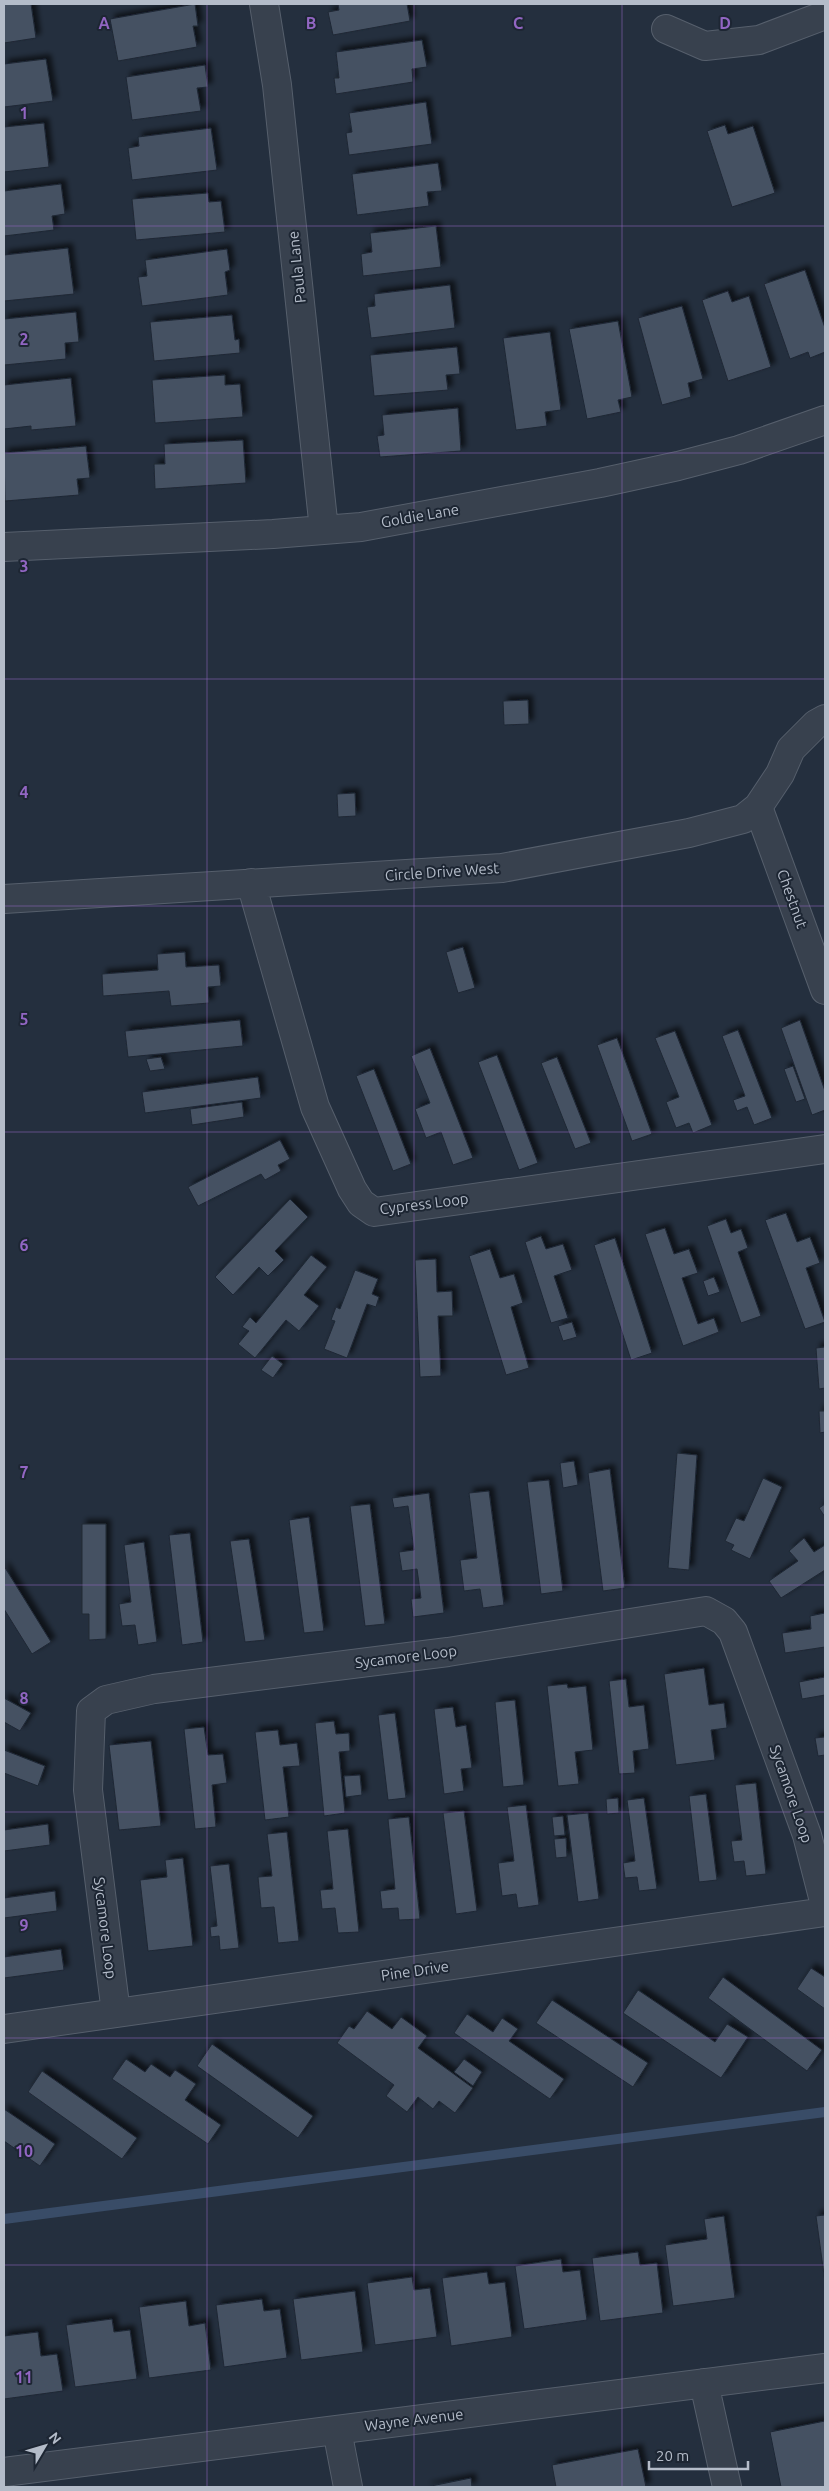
<svg xmlns="http://www.w3.org/2000/svg" width="829" height="2491" font-family="Ubuntu,sans-serif">
  <style>
    .lines { fill: none; stroke-linecap: round; stroke-linejoin: round }
    .stream { stroke: #394c67; stroke-width: 10 }
    .building { fill: #455162; stroke: #1f2835; filter: url(#shadow) }
    .street-casing { stroke: #565f6c; stroke-width: 30 }
    .street { stroke: #38414e; stroke-width: 28 }
    .grid { fill: none; stroke: #9266c3; stroke-width: 1; stroke-opacity: 0.55 }
    .labels { text-anchor: middle; stroke-width: 4; stroke-linejoin: round; paint-order: stroke }
    .street-label { font-size: 15px; fill: #b4bcc9; stroke: #1d2633 }
    .grid-label { font-size: 16px; text-anchor: middle; font-weight: bold; fill: #9266c3; stroke: #1d2633; stroke-width: 4; stroke-linejoin: round; paint-order: stroke }
  </style>
  <defs>
    <filter id="shadow"><feDropShadow dx="4.5" dy="-4.5" stdDeviation="2.5" flood-color="#0009"/></filter>
  </defs>
  <rect width="100%" height="100%" fill="#242f3e"/>
  <g class="lines">
    <!-- stream -->
    <path class="stream" d="M 4,2219 L 825,2112"/>
  </g>
  <!-- building -->
  <path class="building" d="M 4,4 L 31,4 L 36,38 L 4,43 Z
    M 195,4 L 198,26 L 193,26 L 197,47 L 118,61 L 110,19 Z
    M 338,4 L 407,4 L 410,21 L 333,35 L 328,12 L 339,10 Z
    M 422,40 L 427,67 L 412,69 L 413,82 L 336,94 L 334,78 L 339,78 L 336,52 Z
    M 46,59 L 53,101 L 4,107 L 4,64 Z
    M 205,65 L 208,87 L 197,88 L 201,111 L 132,120 L 126,77 Z
    M 426,102 L 432,144 L 349,155 L 346,133 L 352,132 L 349,113 Z
    M 44,123 L 49,167 L 4,172 L 4,127 Z
    M 725,125 L 728,134 L 753,126 L 775,193 L 732,207 L 707,131 Z
    M 211,128 L 217,170 L 132,180 L 128,148 L 139,146 L 138,137 Z
    M 438,163 L 442,191 L 427,192 L 429,206 L 357,215 L 352,174 Z
    M 61,184 L 65,214 L 52,216 L 54,230 L 4,236 L 4,191 Z
    M 208,193 L 209,202 L 221,201 L 225,232 L 136,240 L 132,199 Z
    M 436,226 L 441,267 L 363,276 L 361,254 L 372,252 L 370,233 Z
    M 68,248 L 74,294 L 4,301 L 4,255 Z
    M 227,249 L 230,270 L 225,272 L 228,295 L 142,306 L 138,277 L 147,276 L 145,260 Z
    M 805,270 L 825,328 L 825,352 L 810,358 L 808,352 L 790,359 L 764,284 Z
    M 450,285 L 455,328 L 371,338 L 367,307 L 375,306 L 374,294 Z
    M 728,291 L 732,302 L 749,296 L 771,367 L 728,381 L 702,300 Z
    M 682,306 L 703,379 L 688,383 L 691,397 L 662,405 L 638,318 Z
    M 76,312 L 79,342 L 65,343 L 66,359 L 4,365 L 4,319 Z
    M 232,315 L 235,340 L 239,339 L 240,353 L 154,361 L 150,322 Z
    M 618,321 L 632,397 L 618,400 L 621,412 L 587,419 L 569,329 Z
    M 550,332 L 561,410 L 545,412 L 547,426 L 516,430 L 503,338 Z
    M 457,347 L 460,374 L 446,375 L 448,390 L 374,396 L 370,355 Z
    M 225,375 L 225,385 L 240,384 L 243,417 L 155,423 L 152,380 Z
    M 71,378 L 76,426 L 31,430 L 31,426 L 4,429 L 4,385 Z
    M 458,408 L 461,451 L 380,457 L 377,436 L 384,435 L 382,415 Z
    M 243,440 L 246,483 L 155,489 L 154,464 L 165,464 L 164,444 Z
    M 86,446 L 90,478 L 77,479 L 79,495 L 5,501 L 4,453 Z
    M 528,700 L 529,724 L 504,725 L 503,701 Z
    M 355,793 L 356,816 L 338,817 L 337,794 Z
    M 463,947 L 475,988 L 458,993 L 446,952 Z
    M 185,952 L 186,967 L 219,965 L 221,986 L 208,987 L 209,1003 L 171,1006 L 169,991 L 103,996 L 102,974 L 158,970 L 157,954 Z
    M 240,1020 L 243,1046 L 128,1057 L 125,1031 Z
    M 800,1020 L 825,1091 L 825,1110 L 812,1115 L 781,1028 Z
    M 738,1030 L 772,1118 L 754,1125 L 747,1107 L 737,1111 L 733,1100 L 745,1096 L 722,1036 Z
    M 675,1031 L 712,1125 L 693,1133 L 689,1123 L 676,1128 L 666,1102 L 679,1097 L 655,1038 Z
    M 617,1038 L 652,1134 L 632,1141 L 597,1045 Z
    M 430,1048 L 473,1158 L 453,1165 L 441,1132 L 426,1138 L 415,1109 L 430,1103 L 411,1056 Z
    M 497,1055 L 538,1163 L 519,1170 L 478,1062 Z
    M 161,1057 L 165,1069 L 150,1071 L 146,1059 Z
    M 557,1057 L 591,1143 L 575,1149 L 541,1063 Z
    M 793,1066 L 805,1099 L 796,1102 L 784,1069 Z
    M 374,1069 L 411,1164 L 393,1171 L 356,1076 Z
    M 258,1077 L 261,1098 L 145,1113 L 142,1092 Z
    M 242,1102 L 244,1117 L 192,1125 L 190,1109 Z
    M 280,1140 L 290,1159 L 278,1165 L 281,1171 L 265,1180 L 261,1174 L 198,1206 L 188,1187 Z
    M 290,1199 L 308,1217 L 275,1251 L 284,1260 L 268,1276 L 259,1267 L 233,1295 L 215,1277 Z
    M 786,1213 L 797,1242 L 810,1237 L 820,1263 L 806,1268 L 825,1322 L 805,1329 L 765,1220 Z
    M 726,1219 L 731,1233 L 741,1229 L 748,1248 L 738,1252 L 761,1316 L 741,1323 L 707,1226 Z
    M 665,1228 L 674,1254 L 689,1249 L 698,1273 L 682,1278 L 698,1324 L 714,1318 L 719,1332 L 683,1346 L 645,1234 Z
    M 541,1236 L 546,1249 L 563,1244 L 572,1270 L 554,1276 L 568,1318 L 551,1323 L 525,1242 Z
    M 615,1238 L 652,1353 L 631,1360 L 594,1245 Z
    M 490,1249 L 500,1278 L 514,1274 L 523,1303 L 511,1307 L 529,1368 L 506,1375 L 469,1256 Z
    M 311,1255 L 327,1267 L 304,1295 L 319,1306 L 299,1331 L 286,1320 L 255,1358 L 238,1344 L 249,1331 L 242,1327 L 250,1317 L 256,1323 Z
    M 436,1259 L 437,1292 L 452,1291 L 453,1316 L 438,1316 L 441,1376 L 420,1377 L 415,1260 Z
    M 355,1270 L 378,1279 L 372,1294 L 379,1297 L 376,1307 L 367,1304 L 347,1358 L 324,1349 L 335,1321 L 331,1320 L 336,1307 L 340,1309 Z
    M 714,1277 L 720,1292 L 708,1296 L 703,1281 Z
    M 572,1322 L 577,1337 L 563,1341 L 558,1326 Z
    M 825,1347 L 825,1388 L 819,1389 L 816,1348 Z
    M 272,1356 L 283,1364 L 273,1378 L 261,1370 Z
    M 819,1411 L 825,1411 L 825,1432 L 820,1433 Z
    M 677,1453 L 697,1455 L 689,1570 L 668,1568 Z
    M 574,1461 L 578,1485 L 563,1488 L 560,1463 Z
    M 610,1469 L 625,1588 L 603,1591 L 588,1473 Z
    M 763,1478 L 782,1487 L 750,1559 L 731,1550 L 734,1545 L 725,1541 L 736,1518 L 744,1521 Z
    M 549,1480 L 563,1591 L 541,1594 L 527,1482 Z
    M 489,1491 L 504,1605 L 483,1608 L 480,1589 L 464,1591 L 460,1560 L 477,1558 L 469,1493 Z
    M 429,1493 L 444,1613 L 413,1617 L 411,1599 L 421,1598 L 417,1569 L 402,1571 L 399,1552 L 414,1550 L 408,1506 L 394,1508 L 392,1498 Z
    M 370,1504 L 385,1624 L 365,1626 L 350,1506 Z
    M 825,1504 L 825,1517 L 819,1508 Z
    M 309,1517 L 324,1631 L 304,1633 L 289,1520 Z
    M 82,1524 L 106,1524 L 106,1639 L 89,1640 L 89,1614 L 82,1614 Z
    M 190,1533 L 203,1642 L 182,1645 L 169,1535 Z
    M 804,1538 L 814,1552 L 825,1545 L 825,1570 L 781,1598 L 769,1581 L 798,1561 L 789,1551 Z
    M 249,1539 L 265,1640 L 245,1642 L 230,1541 Z
    M 144,1542 L 157,1642 L 138,1645 L 135,1625 L 122,1626 L 119,1604 L 131,1602 L 124,1545 Z
    M 4,1566 L 51,1642 L 32,1654 L 4,1609 Z
    M 825,1613 L 825,1647 L 785,1653 L 782,1633 L 811,1629 L 810,1616 Z
    M 704,1668 L 709,1705 L 724,1703 L 727,1728 L 711,1730 L 715,1760 L 676,1765 L 664,1674 Z
    M 825,1677 L 825,1695 L 802,1699 L 799,1682 Z
    M 626,1679 L 629,1707 L 644,1705 L 649,1749 L 633,1751 L 635,1773 L 619,1774 L 609,1681 Z
    M 567,1684 L 568,1688 L 586,1686 L 593,1750 L 575,1752 L 579,1784 L 558,1786 L 547,1686 Z
    M 4,1698 L 31,1713 L 20,1731 L 4,1722 Z
    M 515,1700 L 524,1785 L 503,1787 L 495,1702 Z
    M 453,1707 L 456,1727 L 466,1725 L 472,1768 L 461,1769 L 464,1791 L 444,1794 L 434,1709 Z
    M 395,1713 L 406,1798 L 388,1800 L 378,1715 Z
    M 334,1721 L 336,1734 L 349,1733 L 350,1751 L 339,1752 L 345,1813 L 324,1816 L 315,1723 Z
    M 204,1727 L 208,1755 L 223,1754 L 227,1783 L 212,1785 L 216,1827 L 195,1829 L 184,1729 Z
    M 278,1730 L 280,1745 L 297,1743 L 300,1766 L 283,1767 L 289,1817 L 265,1820 L 255,1732 Z
    M 825,1737 L 825,1755 L 818,1756 L 815,1738 Z
    M 151,1741 L 161,1826 L 119,1830 L 109,1745 Z
    M 4,1750 L 45,1766 L 38,1786 L 4,1773 Z
    M 360,1775 L 362,1795 L 346,1797 L 344,1776 Z
    M 756,1783 L 766,1874 L 746,1876 L 744,1861 L 734,1862 L 731,1841 L 742,1840 L 735,1785 Z
    M 706,1794 L 717,1880 L 699,1882 L 689,1796 Z
    M 618,1798 L 619,1813 L 607,1814 L 606,1799 Z
    M 644,1798 L 657,1889 L 639,1891 L 637,1877 L 625,1878 L 623,1863 L 635,1861 L 627,1800 Z
    M 526,1805 L 539,1905 L 518,1908 L 516,1894 L 502,1896 L 498,1863 L 514,1861 L 507,1807 Z
    M 464,1811 L 477,1911 L 456,1914 L 443,1813 Z
    M 588,1813 L 599,1899 L 578,1902 L 567,1815 Z
    M 563,1816 L 565,1835 L 554,1836 L 552,1817 Z
    M 409,1817 L 420,1919 L 399,1920 L 398,1908 L 382,1909 L 380,1891 L 395,1889 L 388,1819 Z
    M 48,1824 L 50,1845 L 4,1851 L 4,1830 Z
    M 348,1829 L 359,1932 L 338,1933 L 335,1908 L 322,1909 L 320,1890 L 333,1889 L 327,1831 Z
    M 287,1832 L 299,1941 L 278,1943 L 274,1907 L 261,1908 L 258,1877 L 272,1876 L 267,1834 Z
    M 566,1838 L 567,1857 L 556,1858 L 554,1839 Z
    M 183,1858 L 193,1946 L 148,1951 L 140,1880 L 167,1877 L 165,1860 Z
    M 229,1864 L 239,1948 L 220,1950 L 219,1936 L 211,1937 L 210,1927 L 217,1926 L 210,1866 Z
    M 55,1891 L 57,1911 L 4,1918 L 4,1898 Z
    M 61,1949 L 64,1970 L 4,1978 L 4,1957 Z
    M 811,1968 L 825,1977 L 825,2009 L 797,1989 Z
    M 723,1977 L 822,2050 L 807,2071 L 708,1998 Z
    M 638,1990 L 715,2042 L 727,2024 L 748,2037 L 721,2078 L 623,2013 Z
    M 552,2000 L 648,2063 L 633,2087 L 536,2023 Z
    M 367,2011 L 392,2029 L 401,2017 L 427,2036 L 418,2048 L 473,2088 L 455,2113 L 439,2101 L 433,2109 L 418,2097 L 407,2112 L 386,2096 L 394,2085 L 337,2043 L 349,2026 L 354,2029 Z
    M 467,2014 L 493,2032 L 502,2018 L 518,2029 L 509,2041 L 564,2079 L 550,2099 L 454,2033 Z
    M 212,2044 L 313,2116 L 298,2138 L 197,2066 Z
    M 126,2059 L 145,2072 L 151,2064 L 170,2077 L 175,2070 L 196,2084 L 185,2100 L 221,2125 L 208,2144 L 112,2079 Z
    M 464,2059 L 482,2072 L 473,2086 L 454,2072 Z
    M 42,2071 L 137,2138 L 122,2159 L 28,2092 Z
    M 4,2109 L 55,2144 L 40,2166 L 4,2141 Z
    M 825,2215 L 825,2282 L 816,2216 Z
    M 724,2216 L 735,2298 L 673,2306 L 665,2245 L 707,2239 L 704,2219 Z
    M 638,2252 L 640,2265 L 657,2263 L 663,2313 L 600,2321 L 592,2258 Z
    M 561,2259 L 563,2272 L 580,2270 L 587,2320 L 524,2329 L 515,2266 Z
    M 487,2272 L 489,2284 L 505,2282 L 512,2337 L 451,2346 L 442,2278 Z
    M 412,2277 L 414,2290 L 430,2288 L 437,2337 L 375,2345 L 367,2283 Z
    M 355,2291 L 363,2352 L 301,2360 L 293,2299 Z
    M 262,2299 L 264,2311 L 280,2309 L 287,2358 L 224,2367 L 216,2305 Z
    M 186,2301 L 189,2326 L 205,2323 L 211,2370 L 149,2378 L 139,2307 Z
    M 112,2319 L 114,2332 L 130,2330 L 137,2379 L 75,2387 L 66,2325 Z
    M 38,2332 L 41,2356 L 57,2354 L 63,2391 L 4,2399 L 4,2336 Z
    M 825,2421 L 825,2487 L 781,2487 L 770,2432 Z
    M 638,2449 L 646,2487 L 556,2487 L 552,2465 Z
    M 471,2478 L 472,2487 L 426,2487 Z"/>
  <g class="lines">
    <defs>
      <path id="street" d="M 264,4 L 277,85 L 324,530
        M 666,29 L 705,46 L 759,40 L 825,15
        M 4,547 L 273,534 L 361,527 L 600,483 L 678,466 L 739,450 L 825,420
        M 758,807 L 825,990
        M 251,883 L 315,1107 L 352,1189 L 361,1203 L 374,1212 L 825,1149
        M 4,899 L 502,868 L 689,833 L 743,819 L 758,807 L 780,774 L 791,749 L 816,724 L 825,719
        M 116,2013 L 88,1790 L 91,1711 L 106,1700 L 154,1689 L 448,1652 L 706,1611 L 724,1621 L 733,1632 L 807,1835 L 825,1905
        M 4,2029 L 825,1912
        M 704,2383 L 727,2487
        M 337,2430 L 348,2487
        M 4,2472 L 825,2368"/>
    </defs>
    <!-- street casing -->
    <use href="#street" class="street-casing"/>
    <!-- street -->
    <use href="#street" class="street"/>
  </g>
  <!-- grid -->
  <path class="grid" d="M 207,4 L 207,2487M 414,4 L 414,2487M 622,4 L 622,2487M 4,226 L 825,226M 4,453 L 825,453M 4,679 L 825,679M 4,906 L 825,906M 4,1132 L 825,1132M 4,1359 L 825,1359M 4,1585 L 825,1585M 4,1812 L 825,1812M 4,2038 L 825,2038M 4,2265 L 825,2265"/>
  <g class="labels">
    <!-- street labels -->
    <g class="street-label">
      <text transform="translate(297 267) rotate(-96)" y="5">Paula Lane</text>
      <text transform="translate(420 516) rotate(-10)" y="5">Goldie Lane</text>
      <text transform="translate(442 872) rotate(-4)" y="5">Circle Drive West</text>
      <text transform="translate(792 899) rotate(70)" y="5">Chestnut</text>
      <text transform="translate(424 1204) rotate(-7)" y="5">Cypress Loop</text>
      <text transform="translate(406 1657) rotate(-7)" y="5">Sycamore Loop</text>
      <text transform="translate(791 1794) rotate(71)" y="5">Sycamore Loop</text>
      <text transform="translate(105 1928) rotate(83)" y="5">Sycamore Loop</text>
      <text transform="translate(415 1971) rotate(-8)" y="5">Pine Drive</text>
      <text transform="translate(414 2420) rotate(-7)" y="5">Wayne Avenue</text>
    </g>
  </g>
  <g class="grid-label">
    <text x="104" y="29">A</text>
    <text x="311" y="29">B</text>
    <text x="518" y="29">C</text>
    <text x="725" y="29">D</text>
    <text x="24" y="119">1</text>
    <text x="24" y="345">2</text>
    <text x="24" y="572">3</text>
    <text x="24" y="798">4</text>
    <text x="24" y="1025">5</text>
    <text x="24" y="1251">6</text>
    <text x="24" y="1478">7</text>
    <text x="24" y="1704">8</text>
    <text x="24" y="1931">9</text>
    <text x="24" y="2157">10</text>
    <text x="24" y="2383">11</text>
  </g>
  <!-- border -->
  <rect width="829" height="2491" fill="none" stroke="#b4bcc9" stroke-width="10"/>
  <!-- north arrow -->
  <g transform="translate(45 2446) rotate(52)" stroke="#1d2633" stroke-width="4" paint-order="stroke">
  <path d="M0-4L9 19L0 12L-9 19Z" fill="#b4bcc9"/>
  <text y="-8" font-size="14" font-weight="bold" text-anchor="middle" fill="#b4bcc9">N</text>
  </g>
  <!-- scale -->
  <path d="M649 2461v8h99v-8" fill="none" stroke="#b4bcc9" stroke-width="2.5"/>
  <text x="656" y="2461" font-size="15" fill="#b4bcc9" stroke="#1d2633" stroke-width="4" paint-order="stroke">20 m</text>
</svg>
